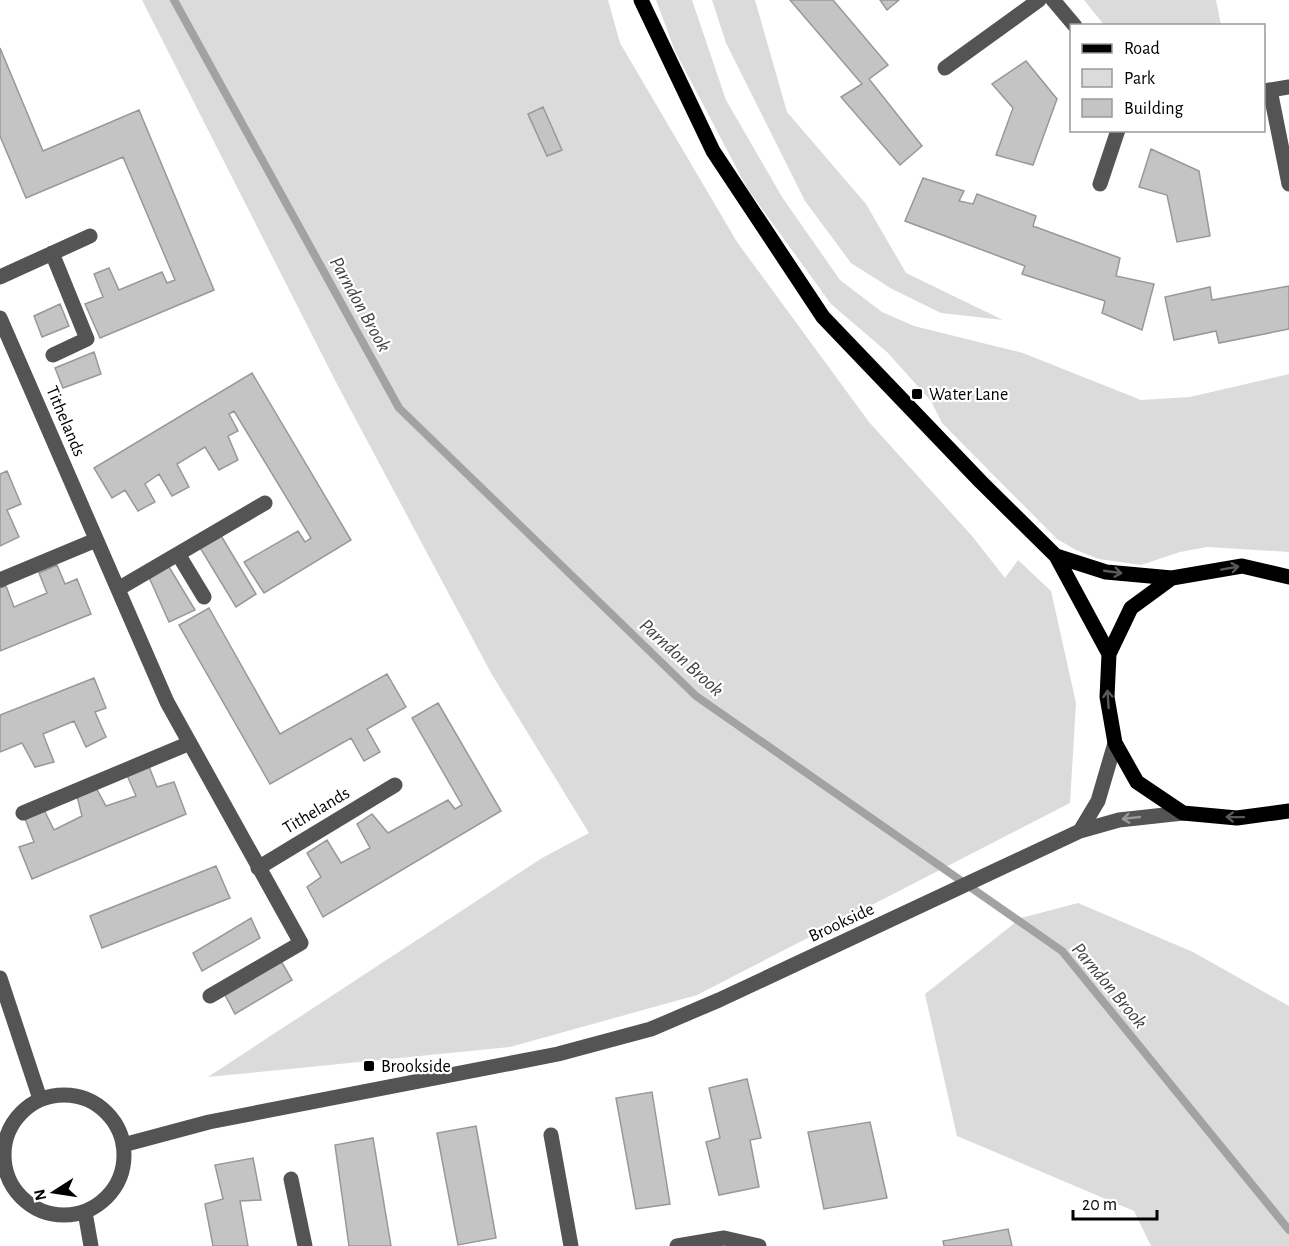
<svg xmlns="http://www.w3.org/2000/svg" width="1289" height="1246" font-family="'Alegreya Sans',sans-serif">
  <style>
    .green { fill: #dbdbdb }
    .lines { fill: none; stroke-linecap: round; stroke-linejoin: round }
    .stream { stroke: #a2a2a2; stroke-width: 8 }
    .building { fill: #c4c4c4; stroke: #989898; stroke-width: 1.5 }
    .minor { stroke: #545454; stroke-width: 15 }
    .major { stroke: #000; stroke-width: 15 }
    .oneway { stroke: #595959 }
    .oneway2 { stroke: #989898 }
    .poi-dot { fill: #000; stroke: #fff; stroke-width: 2 }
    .labels { text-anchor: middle; stroke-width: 4.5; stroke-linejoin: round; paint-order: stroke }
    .poi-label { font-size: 18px; fill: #000; stroke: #fff; text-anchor: start }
    .street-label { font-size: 18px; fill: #000; stroke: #fff }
    .water-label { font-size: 20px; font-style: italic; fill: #434343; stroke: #fff }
  </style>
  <rect width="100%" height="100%" fill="#fff"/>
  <!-- green -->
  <path class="green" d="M 142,0 L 608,0 L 620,43 L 737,242 L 869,422 L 972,536 L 1005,578 L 1018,560 L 1051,591 L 1076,703 L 1070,803 L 697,995 L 510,1047 L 208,1077 L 542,858 L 589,833 L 491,673 L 339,388 Z
    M 656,0 L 692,0 L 726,100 L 782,197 L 840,280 L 882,312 L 914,326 L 1023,353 L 1141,400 L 1190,397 L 1289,374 L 1289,552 L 1207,547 L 1180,552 L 1141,565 L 1099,559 L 1076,550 L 1057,539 L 942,423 L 931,401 L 887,352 L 831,304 L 747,188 L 675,51 Z
    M 712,0 L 755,0 L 787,112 L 866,204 L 906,273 L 1003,320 L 941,313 L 892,289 L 851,263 L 805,201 L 726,43 Z
    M 1084,0 L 1216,0 L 1221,25 L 1104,25 Z
    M 1078,903 L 1193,952 L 1289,1006 L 1289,1246 L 1151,1246 L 1134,1211 L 957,1136 L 925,994 L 1021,918 Z"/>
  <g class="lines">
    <!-- stream -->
    <path class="stream" d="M 174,0 L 399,408 L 696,696 L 1062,951 L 1289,1230"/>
  </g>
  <!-- building -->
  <path class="building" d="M 790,0 L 833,0 L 888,65 L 869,79 L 922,146 L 900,165 L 841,97 L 862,84 Z
    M 880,0 L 899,0 L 887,10 Z
    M 0,48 L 43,151 L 139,110 L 214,290 L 100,338 L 85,304 L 103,297 L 94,274 L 109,268 L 119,290 L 162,272 L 167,283 L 175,280 L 123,157 L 26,198 L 0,136 Z
    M 1026,61 L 1057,99 L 1033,165 L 996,155 L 1013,108 L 992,84 Z
    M 543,107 L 562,150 L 547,156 L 528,114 Z
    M 1151,149 L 1199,171 L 1210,236 L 1177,242 L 1167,195 L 1139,187 Z
    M 923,178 L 964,191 L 959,201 L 973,204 L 977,194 L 1036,216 L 1033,226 L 1120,258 L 1116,276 L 1154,284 L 1142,330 L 1102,313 L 1105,301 L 1022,274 L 1025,266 L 905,221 Z
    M 1289,286 L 1289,329 L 1219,343 L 1216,331 L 1174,340 L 1165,297 L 1210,287 L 1212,300 Z
    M 60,304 L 69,326 L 42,337 L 34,316 Z
    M 94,352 L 101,374 L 63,388 L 55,368 Z
    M 252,373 L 351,540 L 264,593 L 244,562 L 298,531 L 305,542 L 311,538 L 234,411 L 229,414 L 238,431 L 228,436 L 238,460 L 219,470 L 205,447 L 177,464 L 189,487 L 172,496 L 159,474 L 145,484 L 155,502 L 138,511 L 125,490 L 112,498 L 94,468 Z
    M 7,471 L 21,504 L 7,510 L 19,537 L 0,546 L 0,474 Z
    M 217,529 L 256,594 L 236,607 L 196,541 Z
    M 166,562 L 195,610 L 169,622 L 148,575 Z
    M 57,565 L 65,584 L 77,579 L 91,614 L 0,651 L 0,588 L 6,586 L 14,607 L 47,593 L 39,573 Z
    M 209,608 L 280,734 L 387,674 L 406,707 L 367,729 L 380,752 L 364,761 L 351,738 L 270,784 L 179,625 Z
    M 94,678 L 106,708 L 95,712 L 106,737 L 86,747 L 74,721 L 43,734 L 54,762 L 35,767 L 22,743 L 0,752 L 0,715 Z
    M 438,703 L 501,811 L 323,917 L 307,887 L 321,877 L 307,853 L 327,840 L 341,863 L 370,848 L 357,824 L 372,814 L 388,833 L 448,800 L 455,809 L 462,805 L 412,718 Z
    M 148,764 L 157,787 L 174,782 L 186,814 L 32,879 L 19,847 L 34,842 L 24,816 L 43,808 L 54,830 L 82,816 L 77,796 L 95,786 L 106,806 L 136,796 L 126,773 Z
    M 216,866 L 230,898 L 102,948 L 90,916 Z
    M 251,918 L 260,938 L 202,971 L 193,953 Z
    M 281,961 L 292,980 L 235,1014 L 225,995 Z
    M 747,1079 L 761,1138 L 750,1140 L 759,1187 L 719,1195 L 706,1142 L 720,1138 L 709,1088 Z
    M 652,1092 L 670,1204 L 636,1209 L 616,1098 Z
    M 870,1122 L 887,1198 L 824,1209 L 808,1132 Z
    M 476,1126 L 496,1238 L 458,1245 L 437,1133 Z
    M 373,1138 L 391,1246 L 349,1246 L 335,1145 Z
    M 253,1158 L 261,1200 L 240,1201 L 248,1246 L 213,1246 L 205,1204 L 223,1199 L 215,1165 Z
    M 1008,1229 L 1012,1246 L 944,1246 L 943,1241 Z"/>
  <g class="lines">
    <!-- minor -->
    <path class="minor" d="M 1053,0 L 1075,26
      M 945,68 L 1039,0
      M 1270,90 L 1289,184
      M 1264,91 L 1289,87
      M 1100,184 L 1118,130
      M 52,253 L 87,339 L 53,355
      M 0,277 L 90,236
      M 0,318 L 167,702 L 301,943 L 210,996
      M 178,554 L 204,597
      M 0,580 L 96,540
      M 118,589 L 265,503
      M 23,813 L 190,743
      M 1080,831 L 1098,801 L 1115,743
      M 258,868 L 395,785
      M 0,978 L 40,1099
      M4 1155a60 60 0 1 1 120 0a60 60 0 1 1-120 0Z
      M 551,1135 L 571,1246
      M 123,1145 L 209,1122 L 558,1054 L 651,1029 L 719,1000 L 1080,831 L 1119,820 L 1183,813
      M 291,1179 L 305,1246
      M 85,1212 L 91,1246
      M 677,1246 L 724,1238 L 759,1246"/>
    <!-- major -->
    <path class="major" d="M 641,0 L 713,151 L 823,317 L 981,482 L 1056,556 L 1109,654
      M 1056,556 L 1106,572 L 1172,578
      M 1289,577 L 1242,566 L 1172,578 L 1131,608 L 1109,654 L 1107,697 L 1115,743 L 1137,782 L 1183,813 L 1237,818 L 1289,811"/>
  </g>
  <!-- one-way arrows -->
  <defs><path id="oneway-shaft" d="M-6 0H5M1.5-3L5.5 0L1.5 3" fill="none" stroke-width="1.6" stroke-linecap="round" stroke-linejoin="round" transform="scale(1.5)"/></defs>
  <g class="oneway">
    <use href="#oneway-shaft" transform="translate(1230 568) rotate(-10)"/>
    <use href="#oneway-shaft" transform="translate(1113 572) rotate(8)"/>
    <use href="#oneway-shaft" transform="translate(1108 699) rotate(-94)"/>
    <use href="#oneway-shaft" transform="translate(1235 817) rotate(-179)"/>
  </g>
  <use class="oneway2" href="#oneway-shaft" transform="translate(1131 818) rotate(174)"/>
  <!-- markers -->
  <g class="poi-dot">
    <rect x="911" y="388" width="12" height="12" rx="3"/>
    <rect x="363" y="1060" width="12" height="12" rx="3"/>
  </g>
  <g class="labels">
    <!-- poi labels -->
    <g class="poi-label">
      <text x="929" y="400">Water Lane</text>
      <text x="381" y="1072">Brookside</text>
    </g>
    <!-- street labels -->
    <g class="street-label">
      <text transform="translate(66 421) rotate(67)" y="6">Tithelands</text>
      <text transform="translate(316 810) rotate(-31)" y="6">Tithelands</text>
      <text transform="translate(841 922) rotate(-25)" y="6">Brookside</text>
    </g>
    <!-- water labels -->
    <g class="water-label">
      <text transform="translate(361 304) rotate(61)" y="7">Parndon Brook</text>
      <text transform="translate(682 657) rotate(42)" y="7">Parndon Brook</text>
      <text transform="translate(1110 985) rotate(50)" y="7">Parndon Brook</text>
    </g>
  </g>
  <!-- legend -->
  <rect x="1070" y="24" width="195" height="108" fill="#ffffff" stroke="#999999" stroke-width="1.5"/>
  <rect x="1082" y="44" width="30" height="9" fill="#000000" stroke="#999999" stroke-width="1.5"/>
  <text x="1124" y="54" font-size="18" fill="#000000">Road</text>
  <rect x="1082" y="69" width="30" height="18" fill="#dbdbdb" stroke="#999999" stroke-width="1.5"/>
  <text x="1124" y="84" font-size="18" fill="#000000">Park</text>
  <rect x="1082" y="99" width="30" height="18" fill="#c4c4c4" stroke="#999999" stroke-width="1.5"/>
  <text x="1124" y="114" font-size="18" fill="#000000">Building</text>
  <!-- north arrow -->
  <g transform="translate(54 1192) rotate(258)" stroke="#ffffff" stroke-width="4.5" paint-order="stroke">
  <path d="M0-4.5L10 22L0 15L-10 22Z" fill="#000000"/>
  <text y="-9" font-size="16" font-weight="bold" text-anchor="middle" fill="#000000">N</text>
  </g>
  <!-- scale -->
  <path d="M1073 1210v9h84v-9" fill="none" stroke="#000000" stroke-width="3"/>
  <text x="1082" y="1210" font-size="18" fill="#000000" stroke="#ffffff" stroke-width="4.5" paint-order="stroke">20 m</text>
</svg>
